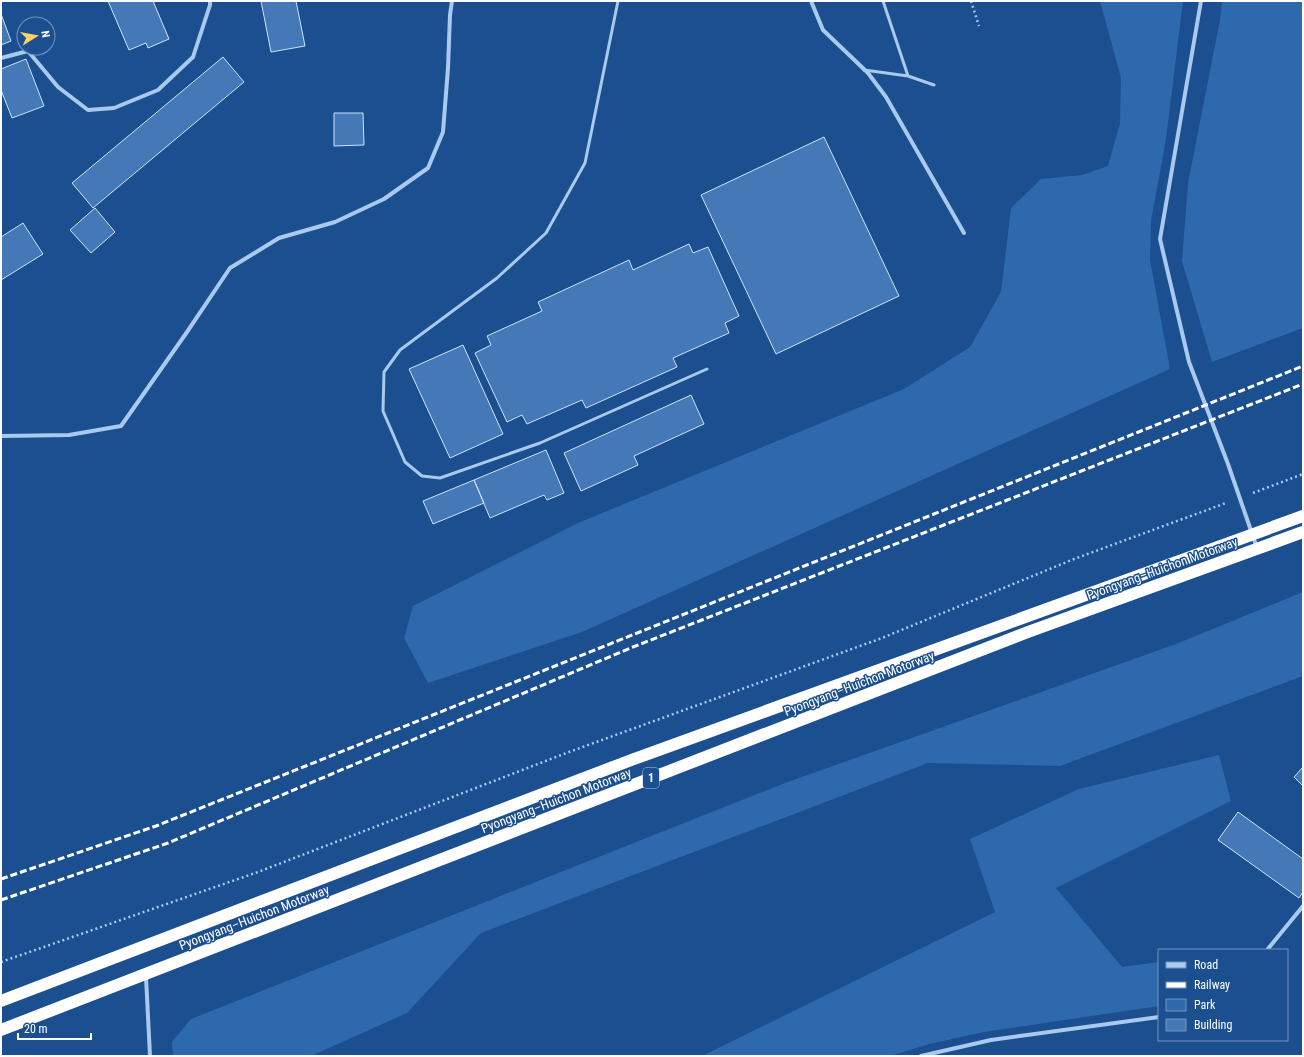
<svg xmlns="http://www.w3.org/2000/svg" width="1304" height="1057" font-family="'Roboto Condensed',sans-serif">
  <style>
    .green { fill: #2e69ad }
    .building { fill: #4478b7; stroke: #cfe3fa }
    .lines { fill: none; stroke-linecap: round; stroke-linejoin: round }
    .path { stroke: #a9c9ee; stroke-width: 2.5; stroke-dasharray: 2 3; stroke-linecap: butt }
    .lane { stroke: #a9c9ee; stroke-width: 3 }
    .street { stroke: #a9c9ee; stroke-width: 4 }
    .highway { stroke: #fff; stroke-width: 12 }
    .rail { stroke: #fff; stroke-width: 3; stroke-dasharray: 7 3; stroke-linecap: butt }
    .labels { text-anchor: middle; stroke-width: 3; stroke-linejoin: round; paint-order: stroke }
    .shield { fill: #1b4f8f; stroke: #bbcadd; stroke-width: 1 }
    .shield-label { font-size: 12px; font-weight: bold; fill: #fff }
    .street-label { font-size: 13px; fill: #fff; stroke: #1b4f8f }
  </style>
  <rect width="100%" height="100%" fill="#1b4f8f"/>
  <!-- green -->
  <path class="green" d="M 1100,1 L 1183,1 L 1166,139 L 1151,221 L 1150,260 L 1170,369 L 582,632 L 428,683 L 404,638 L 413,606 L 578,523 L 904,389 L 970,347 L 1001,292 L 1011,208 L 1041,179 L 1082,175 L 1108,166 L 1120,123 L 1121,78 Z
    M 1222,1 L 1303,1 L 1303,328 L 1212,362 L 1182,261 L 1188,183 L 1220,20 Z
    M 1303,592 L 1303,676 L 1060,766 L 928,763 L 481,933 L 407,1013 L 311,1056 L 173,1056 L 172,1042 L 191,1019 L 785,783 L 1176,644 Z
    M 1219,755 L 1231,801 L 1056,888 L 1122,967 L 1159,962 L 1159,1006 L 984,1032 L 929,1044 L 891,1056 L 702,1056 L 995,912 L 970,839 L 1079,789 Z"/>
  <!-- building -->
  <path class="building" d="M 108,1 L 153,1 L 169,39 L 148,48 L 146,43 L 129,50 Z
    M 261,1 L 296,1 L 305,46 L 271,52 Z
    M 1,14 L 11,41 L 1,45 Z
    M 223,57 L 244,82 L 93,208 L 72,183 Z
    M 26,59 L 44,106 L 12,118 L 1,90 L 1,69 Z
    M 334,113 L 363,113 L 364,145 L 334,146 Z
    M 824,137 L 899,296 L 776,354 L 701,195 Z
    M 95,208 L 115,232 L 91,253 L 70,230 Z
    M 23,223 L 43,254 L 1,280 L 1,237 Z
    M 689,244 L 693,253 L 708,247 L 739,316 L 725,323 L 729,333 L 673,358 L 677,367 L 586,408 L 582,400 L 527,424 L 522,415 L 507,422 L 475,353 L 491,345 L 487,336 L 542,311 L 538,302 L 629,260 L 633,270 Z
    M 463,345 L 503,434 L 450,458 L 409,369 Z
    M 691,395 L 704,424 L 634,456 L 638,465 L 581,491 L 564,453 Z
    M 546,450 L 564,493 L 547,500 L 544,495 L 490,518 L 474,480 Z
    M 474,480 L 484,503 L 433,524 L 423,501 Z
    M 1303,767 L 1303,786 L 1294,777 Z
    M 1238,812 L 1303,859 L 1303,892 L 1299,898 L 1218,840 Z"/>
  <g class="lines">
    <!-- path -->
    <path class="path" d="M 971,1 L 979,26
      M 1253,493 L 1303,474
      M 1,962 L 258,872 L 569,752 L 882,638 L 1074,559 L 1226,503"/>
    <!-- lane -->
    <path class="lane" d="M 618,1 L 585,163 L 546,233 L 497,278 L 400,350 L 384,372 L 383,411 L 405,462 L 422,476 L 440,478 L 540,443 L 707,369
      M 883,1 L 908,76 L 934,85
      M 864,70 L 908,76"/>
    <!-- street -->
    <path class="street" d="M 811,1 L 823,30 L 868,73 L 886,97 L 964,233
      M 1201,1 L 1160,239 L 1189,362 L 1228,464 L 1257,548
      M 1,58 L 28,51 L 58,87 L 88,110 L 114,108 L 158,90 L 193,57 L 210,5 L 210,1
      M 1,436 L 69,435 L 121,426 L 187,332 L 230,268 L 279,238 L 335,222 L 384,199 L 428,168 L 443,132 L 448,68 L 450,15 L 452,1
      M 1267,950 L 1303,906
      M 146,977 L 150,1056
      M 921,1056 L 991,1040 L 1159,1017"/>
    <!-- highway -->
    <path class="highway" d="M 1,1001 L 634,759 L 1303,516
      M 1,1030 L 1028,632 L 1303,532"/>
    <!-- rail -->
    <path class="rail" d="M 1,879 L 156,826 L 1303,366
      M 1,900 L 168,843 L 633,647 L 1303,384"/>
  </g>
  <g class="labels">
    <!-- shield labels -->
    <rect class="shield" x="643" y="768" width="16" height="20" rx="3"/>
    <g class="shield-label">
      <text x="651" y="782">1</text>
    </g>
    <!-- street labels -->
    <g class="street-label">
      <text transform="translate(1162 568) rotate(-20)" y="5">Pyongyang–Huichon Motorway</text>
      <text transform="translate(859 683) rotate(-21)" y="5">Pyongyang–Huichon Motorway</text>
      <text transform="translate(556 800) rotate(-21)" y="5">Pyongyang–Huichon Motorway</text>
      <text transform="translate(254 917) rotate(-21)" y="5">Pyongyang–Huichon Motorway</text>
    </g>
  </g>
  <!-- border -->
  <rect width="1304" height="1057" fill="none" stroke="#ffffff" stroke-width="4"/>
  <!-- legend -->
  <rect x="1158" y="949" width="130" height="92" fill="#1b4f8f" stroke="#7695bc"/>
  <rect x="1166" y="962" width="20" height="6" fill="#a9c9ee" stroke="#7695bc"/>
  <text x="1194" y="969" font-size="12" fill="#ffffff">Road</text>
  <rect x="1166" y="982" width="20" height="6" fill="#ffffff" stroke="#7695bc"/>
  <text x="1194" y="989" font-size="12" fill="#ffffff">Railway</text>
  <rect x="1166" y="999" width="20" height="12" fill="#2e69ad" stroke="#7695bc"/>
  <text x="1194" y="1009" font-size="12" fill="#ffffff">Park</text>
  <rect x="1166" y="1019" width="20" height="12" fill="#4478b7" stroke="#7695bc"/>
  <text x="1194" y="1029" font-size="12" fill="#ffffff">Building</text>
  <!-- north arrow -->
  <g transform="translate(36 36) rotate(79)"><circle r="19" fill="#1b4f8f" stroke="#7695bc"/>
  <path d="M0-3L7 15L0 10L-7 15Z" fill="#ffd166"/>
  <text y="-6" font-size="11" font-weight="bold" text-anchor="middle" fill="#ffffff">N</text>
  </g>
  <!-- scale -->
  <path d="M18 1033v6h73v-6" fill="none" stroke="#ffffff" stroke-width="2"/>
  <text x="24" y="1033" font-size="12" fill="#ffffff" stroke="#1b4f8f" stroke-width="3" paint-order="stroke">20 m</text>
</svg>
